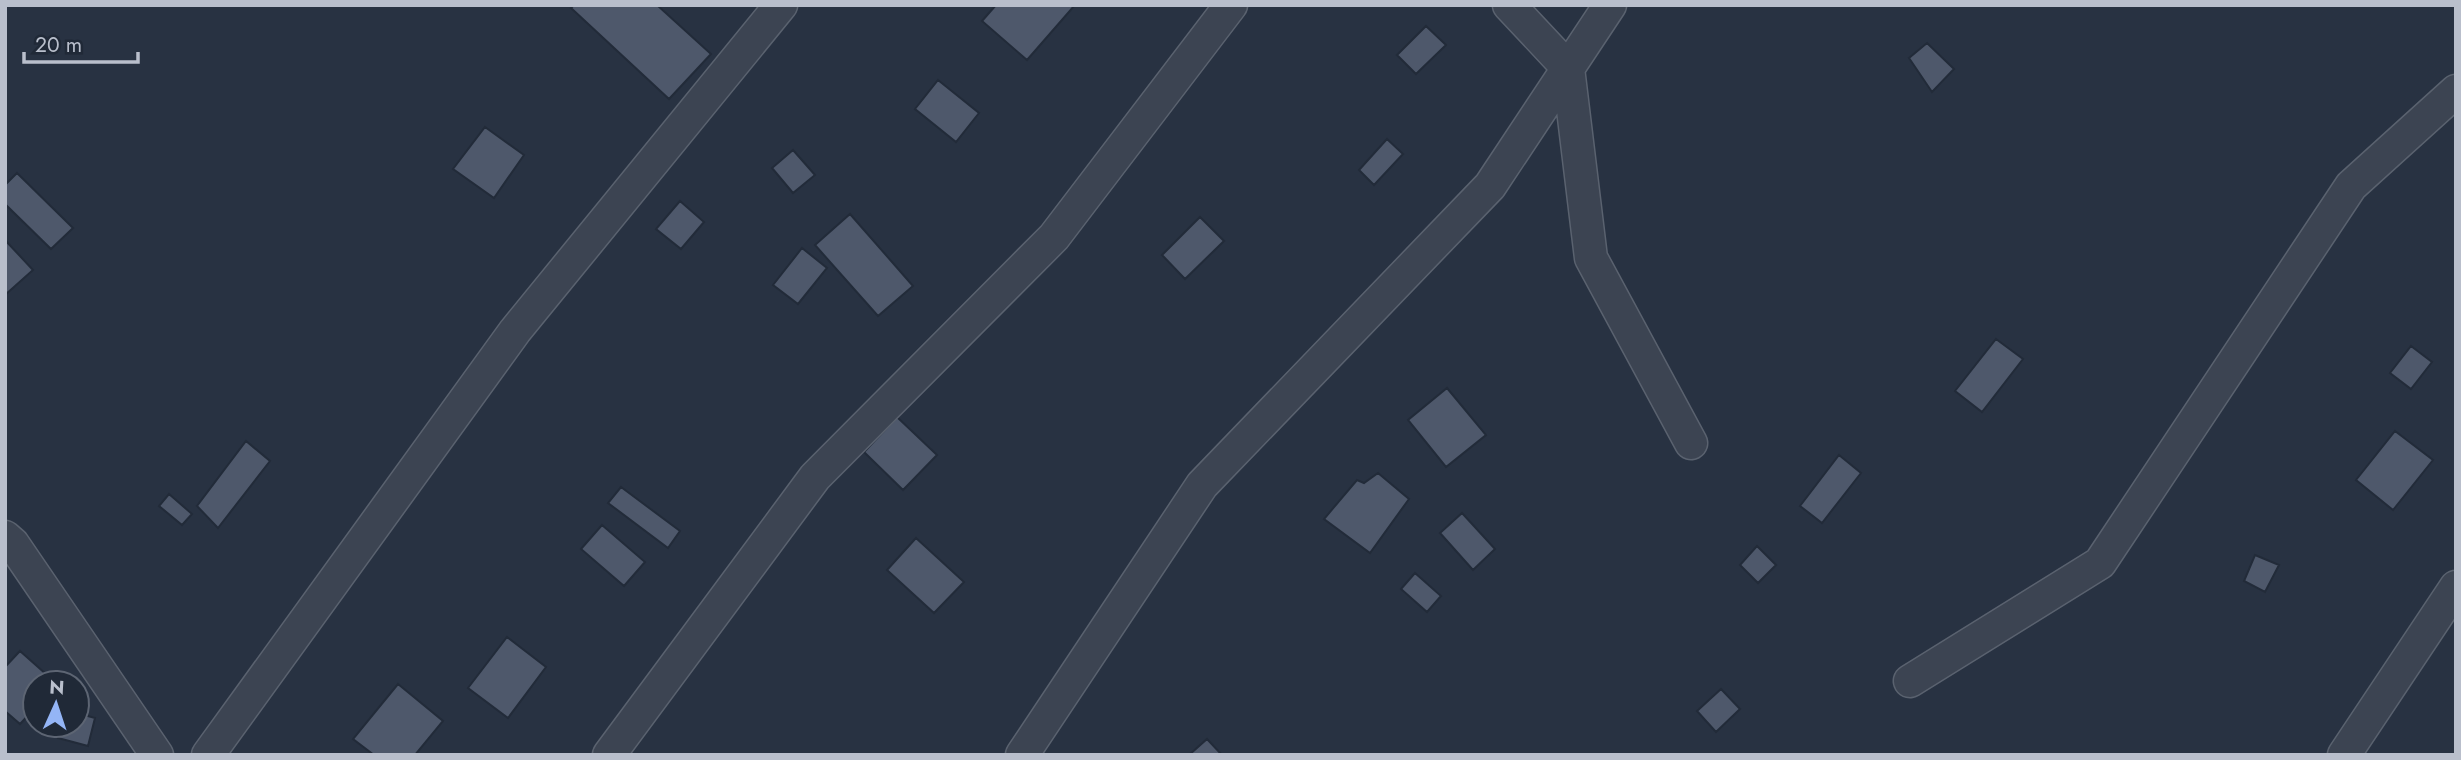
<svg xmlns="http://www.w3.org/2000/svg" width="2461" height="760" font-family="Jost,sans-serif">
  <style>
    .building { fill: #4e586b; stroke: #222b39; stroke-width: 2 }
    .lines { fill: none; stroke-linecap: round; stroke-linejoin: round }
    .street-casing { stroke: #5a626f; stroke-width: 35 }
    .street { stroke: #3c4452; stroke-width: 32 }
  </style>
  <rect width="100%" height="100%" fill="#283242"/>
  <!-- building -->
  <path class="building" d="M 574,5 L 657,5 L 711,54 L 669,99 L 571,8 Z
    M 996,5 L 1075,5 L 1027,60 L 982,21 Z
    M 1426,26 L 1446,45 L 1416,74 L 1397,55 Z
    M 1927,43 L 1954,69 L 1932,92 L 1909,58 Z
    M 938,80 L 979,113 L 956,142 L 915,109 Z
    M 485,127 L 524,155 L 494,198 L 453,169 Z
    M 1387,139 L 1403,154 L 1374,185 L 1359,170 Z
    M 793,150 L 815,175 L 793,193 L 772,168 Z
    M 17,173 L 73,228 L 51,249 L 5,204 L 5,185 Z
    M 680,201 L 704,222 L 681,249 L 656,229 Z
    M 850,214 L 913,286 L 878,316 L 815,245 Z
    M 1200,217 L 1224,241 L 1185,279 L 1162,255 Z
    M 5,240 L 33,270 L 5,295 Z
    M 802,248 L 827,268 L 798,304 L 773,285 Z
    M 1996,339 L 2023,359 L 1982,412 L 1955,391 Z
    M 2411,346 L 2432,362 L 2411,389 L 2390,373 Z
    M 1447,388 L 1486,435 L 1446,467 L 1408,420 Z
    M 897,417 L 937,455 L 903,490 L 864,452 Z
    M 2395,431 L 2433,460 L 2393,510 L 2356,480 Z
    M 246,441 L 270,461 L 218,528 L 197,506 Z
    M 1839,455 L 1861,473 L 1822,523 L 1800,506 Z
    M 1378,473 L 1409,499 L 1370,553 L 1324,519 L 1357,480 L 1364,483 Z
    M 621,487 L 680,531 L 668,548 L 608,503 Z
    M 169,494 L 192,514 L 182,525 L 159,506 Z
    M 1462,513 L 1495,549 L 1473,570 L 1440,533 Z
    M 602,525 L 645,562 L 624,586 L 581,549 Z
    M 916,538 L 964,582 L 934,613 L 887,570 Z
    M 1757,546 L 1776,565 L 1758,583 L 1740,565 Z
    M 2255,555 L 2279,565 L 2265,592 L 2244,581 Z
    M 1415,573 L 1441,596 L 1427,612 L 1401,589 Z
    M 507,637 L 546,667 L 508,718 L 468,688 Z
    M 20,651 L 56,683 L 35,683 L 35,708 L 20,724 L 5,711 L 5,667 Z
    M 398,684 L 443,721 L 415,755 L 374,755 L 353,739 Z
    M 1721,689 L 1740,709 L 1716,732 L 1697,711 Z
    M 77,713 L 95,718 L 88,746 L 58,738 L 61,725 L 77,725 Z
    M 1207,739 L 1222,755 L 1189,755 Z"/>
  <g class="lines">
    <defs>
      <path id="street" d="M 1509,5 L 1568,68 L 1591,258 L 1691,443
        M 5,537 L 13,544 L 157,755
        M 1910,681 L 2100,563 L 2351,186 L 2456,91
        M 208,755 L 515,331 L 781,5
        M 609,755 L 815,477 L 1054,237 L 1231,5
        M 1022,755 L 1202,485 L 1490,186 L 1610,5
        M 2344,755 L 2456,587"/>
    </defs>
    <!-- street casing -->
    <use href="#street" class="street-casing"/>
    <!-- street -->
    <use href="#street" class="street"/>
  </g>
  <!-- border -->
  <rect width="2461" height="760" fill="none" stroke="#b9bfcc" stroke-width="14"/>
  <!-- north arrow -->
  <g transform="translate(56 704) rotate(3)"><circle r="33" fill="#202937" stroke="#5d6573" stroke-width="2"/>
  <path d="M0-5L12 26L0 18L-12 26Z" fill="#94b5f6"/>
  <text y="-10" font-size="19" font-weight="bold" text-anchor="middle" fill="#b9bfcc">N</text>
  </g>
  <!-- scale -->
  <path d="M24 52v10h114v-10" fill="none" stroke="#b9bfcc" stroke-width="3.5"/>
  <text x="35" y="52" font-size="21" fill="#b9bfcc" stroke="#202937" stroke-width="5" paint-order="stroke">20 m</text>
</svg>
